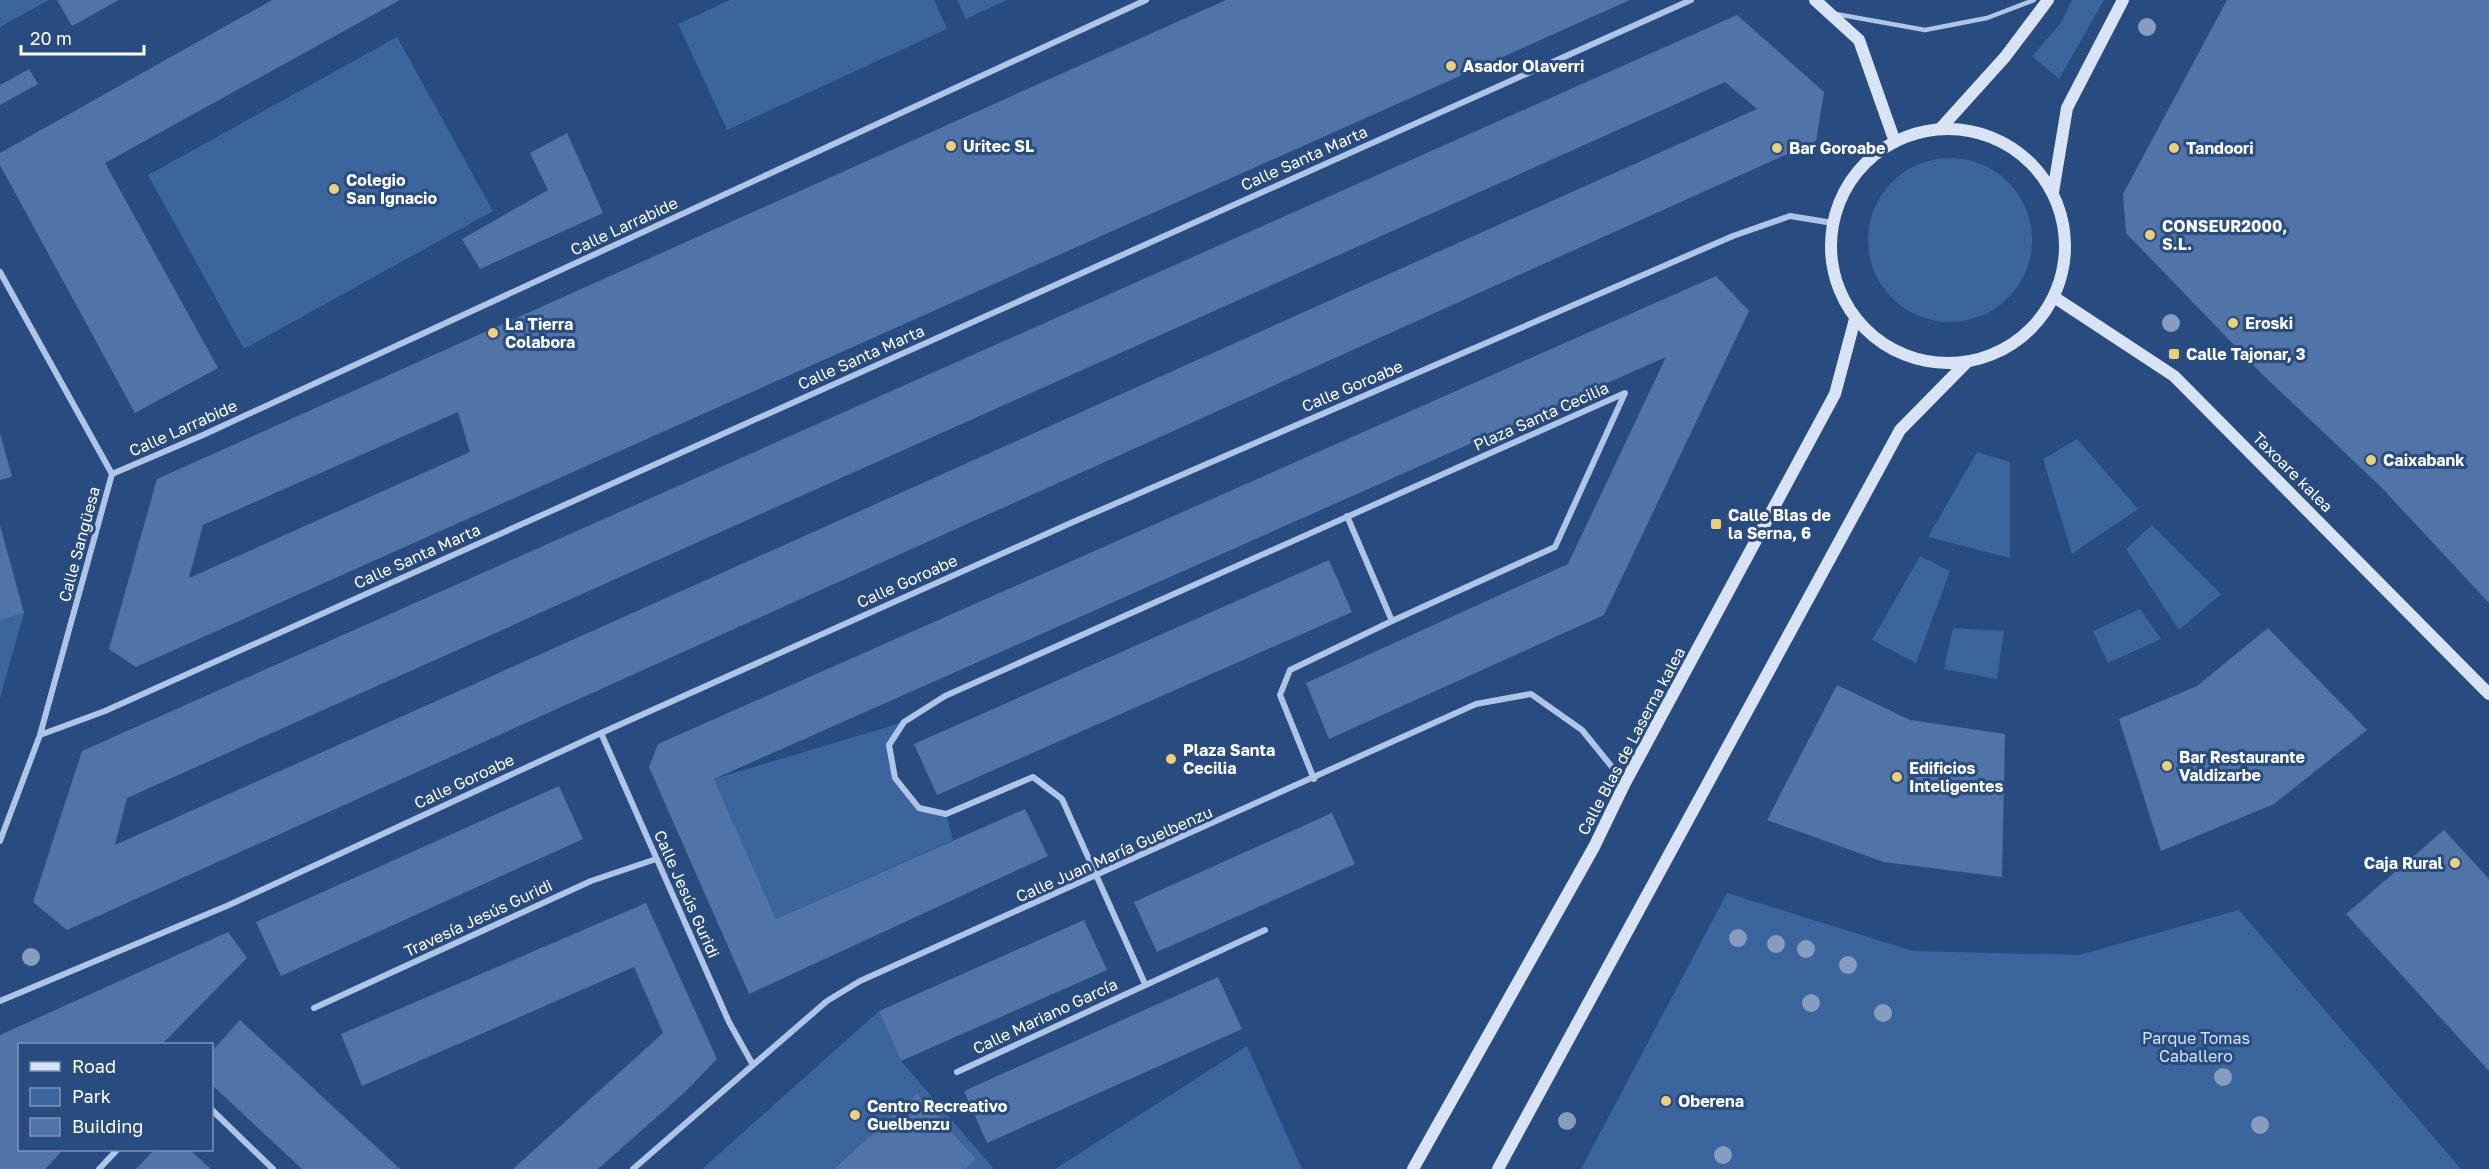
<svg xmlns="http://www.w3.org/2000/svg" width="2489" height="1169" font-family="'Golos Text',sans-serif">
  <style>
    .green { fill: #3c649d }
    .building { fill: #5074a8; fill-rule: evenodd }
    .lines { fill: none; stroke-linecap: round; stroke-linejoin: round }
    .lane { stroke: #afc5e6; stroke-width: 4.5 }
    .street { stroke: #afc5e6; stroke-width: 6 }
    .secondary { stroke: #d8e4f5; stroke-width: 12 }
    .tree { fill: #869dc0 }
    .poi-dot { fill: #edcf75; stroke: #284b80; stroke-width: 2 }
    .labels { text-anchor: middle; stroke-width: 6; stroke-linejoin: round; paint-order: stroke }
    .poi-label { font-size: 16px; font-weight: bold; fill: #fff; stroke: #284b80; text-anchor: start }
    .street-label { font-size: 16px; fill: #fff; stroke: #284b80 }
    .park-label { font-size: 16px; fill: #d2e0f5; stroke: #284b80 }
  </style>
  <rect width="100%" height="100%" fill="#284b80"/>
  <!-- green -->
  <path class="green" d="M 0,0 L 49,0 L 0,27 Z
    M 730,0 L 934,0 L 947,29 L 727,130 L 678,24 Z
    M 957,0 L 1007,0 L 966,19 Z
    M 2072,0 L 2104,0 L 2059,79 L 2032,56 L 2061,23 Z
    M 397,37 L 493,211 L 244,349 L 148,175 Z
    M1868 240a82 82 0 1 1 164 0a82 82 0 1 1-164 0Z
    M 2077,439 L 2138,509 L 2072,554 L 2043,459 Z
    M 1977,452 L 2010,462 L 2010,558 L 1928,537 Z
    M 0,524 L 24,613 L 0,698 Z
    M 2152,525 L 2221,594 L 2179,630 L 2126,549 Z
    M 1920,556 L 1950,571 L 1916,663 L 1872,640 Z
    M 2140,609 L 2161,639 L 2108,663 L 2093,631 Z
    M 1953,628 L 2004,631 L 1997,679 L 1944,669 Z
    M 904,722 L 889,745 L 895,778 L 919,808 L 946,814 L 953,840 L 776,919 L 714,779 Z
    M 1727,893 L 1913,951 L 2079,955 L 2239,910 L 2461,1169 L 1581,1169 Z
    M 879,1011 L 901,1061 L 994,1169 L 702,1169 Z
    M 1247,1046 L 1302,1169 L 1055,1169 Z"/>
  <!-- building -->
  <path class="building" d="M 57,0 L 119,0 L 72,26 Z
    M 272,0 L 400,0 L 105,163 L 218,368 L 135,413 L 0,165 L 0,153 Z
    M 1226,0 L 1630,0 L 136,667 L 109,649 L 157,479 ZM 458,412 L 470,452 L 189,578 L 203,525 Z
    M 2227,0 L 2489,0 L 2489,603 L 2381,487 L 2263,375 L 2126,233 L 2123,194 Z
    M 1737,15 L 1824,92 L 1816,141 L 67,930 L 33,902 L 82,751 ZM 1725,82 L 1757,109 L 115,845 L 127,798 Z
    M 29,69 L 38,84 L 0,105 L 0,85 Z
    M 567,133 L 603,213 L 480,269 L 462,239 L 548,190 L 530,153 Z
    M 1716,276 L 1749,311 L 1604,615 L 1329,739 L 1306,683 L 1568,564 L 1666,357 L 714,779 L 776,919 L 1025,809 L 1048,856 L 749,994 L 649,767 L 658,744 Z
    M 0,433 L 12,477 L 0,480 Z
    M 0,527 L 24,613 L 0,620 Z
    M 1329,560 L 1352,612 L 937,795 L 914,744 Z
    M 2268,628 L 2367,730 L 2274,804 L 2161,851 L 2119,719 L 2197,686 Z
    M 1837,685 L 1910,720 L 2005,734 L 2002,877 L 1884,862 L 1767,820 Z
    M 559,786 L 583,839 L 281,976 L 256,922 Z
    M 1332,813 L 1355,864 L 1157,952 L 1134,902 Z
    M 2444,830 L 2489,879 L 2489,1071 L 2346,914 Z
    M 646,903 L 717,1059 L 685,1092 L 598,1169 L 513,1169 L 663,1033 L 634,967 L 362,1086 L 341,1034 Z
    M 1084,920 L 1107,970 L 901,1061 L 879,1011 Z
    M 228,932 L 247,958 L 162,1044 L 20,1044 L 20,1150 L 63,1150 L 45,1169 L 0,1169 L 0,1035 Z
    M 1218,977 L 1242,1029 L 987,1143 L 964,1091 Z
    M 240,1020 L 400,1169 L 302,1169 L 212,1085 L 212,1051 Z
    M 917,1094 L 976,1159 L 965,1169 L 834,1169 Z
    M 154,1150 L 190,1150 L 211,1169 L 136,1169 Z"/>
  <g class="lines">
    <!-- lane -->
    <path class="lane" d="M 1836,14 L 1925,30 L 1987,18 L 2034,0"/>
    <!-- street -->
    <path class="street" d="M 0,272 L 112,474 L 40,735 L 0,841
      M 112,474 L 203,435 L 1146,0
      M 601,733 L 729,1022 L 753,1065
      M 40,735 L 105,711 L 1691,0
      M 1314,779 L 1280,695 L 1290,670 L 1392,621 L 1347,516
      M 1145,984 L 1062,799 L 1033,777 L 946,814 L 919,808 L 895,778 L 889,745 L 904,722 L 945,696 L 1625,393 L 1555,547 L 1392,621
      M 0,1001 L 229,905 L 601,733 L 1073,522 L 1733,236 L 1790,216 L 1833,223
      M 314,1008 L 591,881 L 656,859
      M 957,1072 L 1265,930
      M 212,1110 L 273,1169
      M 99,1169 L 117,1150
      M 633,1169 L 827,1001 L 860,981 L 1476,704 L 1531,694 L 1582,730 L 1625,783"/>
    <!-- secondary -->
    <path class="secondary" d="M 1815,0 L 1859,40 L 1895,142
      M 1940,129 L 2005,57 L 2048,0
      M1831 246a117 117 0 1 1 234 0a117 117 0 1 1-234 0Z
      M 2053,192 L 2067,108 L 2123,0
      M 2054,297 L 2174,376 L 2489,694
      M 1413,1169 L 1594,847 L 1625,783 L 1835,394 L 1855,319
      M 1498,1169 L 1900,430 L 1966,363"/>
  </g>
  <!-- trees -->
  <g class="tree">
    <circle cx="2147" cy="27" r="9"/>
    <circle cx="2171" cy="323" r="9"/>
    <circle cx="1738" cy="938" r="9"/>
    <circle cx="1776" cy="944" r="9"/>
    <circle cx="1806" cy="949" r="9"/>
    <circle cx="31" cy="957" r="9"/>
    <circle cx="1848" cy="965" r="9"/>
    <circle cx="1811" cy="1003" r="9"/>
    <circle cx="1883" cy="1013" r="9"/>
    <circle cx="2223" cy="1077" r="9"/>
    <circle cx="1567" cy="1121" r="9"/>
    <circle cx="2260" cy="1125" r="9"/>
    <circle cx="1723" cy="1155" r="9"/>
  </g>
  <!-- markers -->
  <g class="poi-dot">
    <circle cx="1451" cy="66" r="6"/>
    <circle cx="951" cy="146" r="6"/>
    <circle cx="1777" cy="148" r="6"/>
    <circle cx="2174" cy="148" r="6"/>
    <circle cx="334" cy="189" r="6"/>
    <circle cx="2150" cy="235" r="6"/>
    <circle cx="2233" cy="323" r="6"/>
    <circle cx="493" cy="333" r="6"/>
    <rect x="2168" y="348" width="12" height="12" rx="3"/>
    <circle cx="2371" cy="460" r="6"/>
    <rect x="1710" y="518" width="12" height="12" rx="3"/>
    <circle cx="1171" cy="759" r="6"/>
    <circle cx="2167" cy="766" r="6"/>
    <circle cx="1897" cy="777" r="6"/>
    <circle cx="2455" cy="863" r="6"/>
    <circle cx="1666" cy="1101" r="6"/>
    <circle cx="855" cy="1115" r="6"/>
  </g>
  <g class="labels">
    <!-- poi labels -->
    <g class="poi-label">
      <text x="1463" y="72">Asador Olaverri</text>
      <text x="963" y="152">Uritec SL</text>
      <text x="1789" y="154">Bar Goroabe</text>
      <text x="2186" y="154">Tandoori</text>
      <text x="346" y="186">Colegio<tspan x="346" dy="18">San Ignacio</tspan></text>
      <text x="2162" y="232">CONSEUR2000,<tspan x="2162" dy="18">S.L.</tspan></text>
      <text x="2245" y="329">Eroski</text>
      <text x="505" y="330">La Tierra<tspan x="505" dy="18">Colabora</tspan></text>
      <text x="2186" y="360">Calle Tajonar, 3</text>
      <text x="2383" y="466">Caixabank</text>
      <text x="1728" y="521">Calle Blas de<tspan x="1728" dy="18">la Serna, 6</tspan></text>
      <text x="1183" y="756">Plaza Santa<tspan x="1183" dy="18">Cecilia</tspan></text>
      <text x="2179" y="763">Bar Restaurante<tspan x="2179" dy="18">Valdizarbe</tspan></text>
      <text x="1909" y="774">Edificios<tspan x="1909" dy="18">Inteligentes</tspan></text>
      <text x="2443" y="869" text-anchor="end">Caja Rural</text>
      <text x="1678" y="1107">Oberena</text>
      <text x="867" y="1112">Centro Recreativo<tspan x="867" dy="18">Guelbenzu</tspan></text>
    </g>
    <!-- street labels -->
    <g class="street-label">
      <text transform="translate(1304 158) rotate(-24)" y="6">Calle Santa Marta</text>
      <text transform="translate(624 226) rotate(-25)" y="6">Calle Larrabide</text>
      <text transform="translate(861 357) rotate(-24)" y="6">Calle Santa Marta</text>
      <text transform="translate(1352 386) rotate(-23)" y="6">Calle Goroabe</text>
      <text transform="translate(1541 416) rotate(-24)" y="6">Plaza Santa Cecilia</text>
      <text transform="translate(183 428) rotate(-24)" y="6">Calle Larrabide</text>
      <text transform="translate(2293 472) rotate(45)" y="6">Taxoare kalea</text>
      <text transform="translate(79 544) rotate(-75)" y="6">Calle Sangüesa</text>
      <text transform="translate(417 556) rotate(-24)" y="6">Calle Santa Marta</text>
      <text transform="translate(907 581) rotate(-24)" y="6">Calle Goroabe</text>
      <text transform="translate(1631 741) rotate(-62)" y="6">Calle Blas de Laserna kalea</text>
      <text transform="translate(464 781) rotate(-25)" y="6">Calle Goroabe</text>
      <text transform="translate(1114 854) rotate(-24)" y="6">Calle Juan María Guelbenzu</text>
      <text transform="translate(687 894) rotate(66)" y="6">Calle Jesús Guridi</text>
      <text transform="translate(478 918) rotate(-25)" y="6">Travesía Jesús Guridi</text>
      <text transform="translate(1045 1016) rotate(-25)" y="6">Calle Mariano García</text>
    </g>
    <!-- park labels -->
    <g class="park-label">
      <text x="2196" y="1044">Parque Tomas<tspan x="2196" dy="18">Caballero</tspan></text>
    </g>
  </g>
  <!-- legend -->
  <rect x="18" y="1043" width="195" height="108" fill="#284b80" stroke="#7e93b3" stroke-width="1.5"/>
  <rect x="30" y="1062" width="30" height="9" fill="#d8e4f5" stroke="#7e93b3" stroke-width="1.5"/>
  <text x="72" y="1073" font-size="18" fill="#ffffff">Road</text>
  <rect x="30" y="1088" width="30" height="18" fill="#3c649d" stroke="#7e93b3" stroke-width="1.5"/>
  <text x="72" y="1103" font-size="18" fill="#ffffff">Park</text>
  <rect x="30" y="1118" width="30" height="18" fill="#5074a8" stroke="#7e93b3" stroke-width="1.5"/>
  <text x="72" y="1133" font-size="18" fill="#ffffff">Building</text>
  <!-- scale -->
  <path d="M21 45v9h123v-9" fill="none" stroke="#ffffff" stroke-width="3"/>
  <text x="30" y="45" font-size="18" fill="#ffffff" stroke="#284b80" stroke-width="4.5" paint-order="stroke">20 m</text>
</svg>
